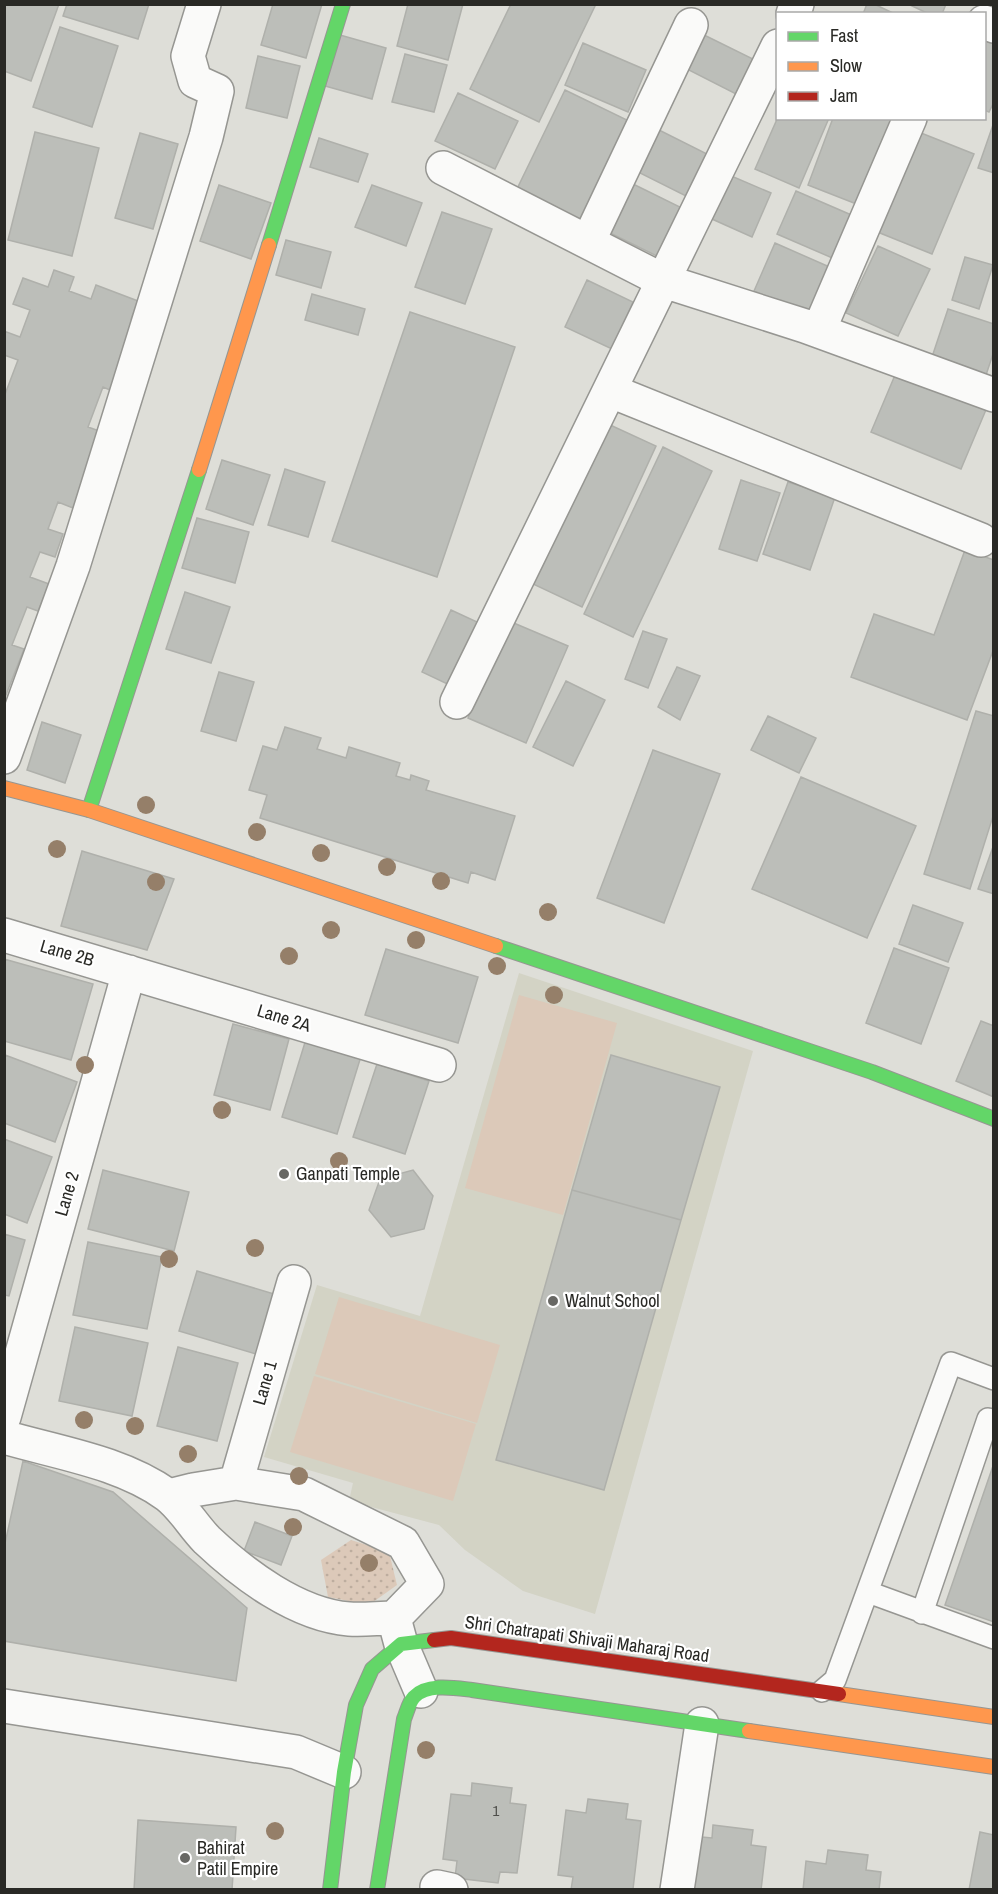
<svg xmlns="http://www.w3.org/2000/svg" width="998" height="1894" font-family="'Archivo Narrow',sans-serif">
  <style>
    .built { fill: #d3d3c5 }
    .green { fill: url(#green-dots) }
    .pitch { fill: #dcc9b9 }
    .building { fill: #bcbeb9; stroke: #afb0ab; stroke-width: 1.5 }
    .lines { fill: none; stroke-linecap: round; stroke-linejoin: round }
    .lane-casing { stroke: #969692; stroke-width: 24 }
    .street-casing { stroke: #969692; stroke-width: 36 }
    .fast-casing { stroke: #969692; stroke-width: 16 }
    .slow-casing { stroke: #969692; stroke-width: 16 }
    .jam-casing { stroke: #969692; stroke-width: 16 }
    .lane { stroke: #fafaf9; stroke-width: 21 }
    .street { stroke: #fafaf9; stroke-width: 33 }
    .fast { stroke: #63d668; stroke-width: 14 }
    .slow { stroke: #ff974d; stroke-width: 14 }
    .jam { stroke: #b3261e; stroke-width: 14 }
    .tree { fill: #957f69 }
    .poi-dot { fill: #686864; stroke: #fff; stroke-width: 2 }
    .labels { text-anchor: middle; stroke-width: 4.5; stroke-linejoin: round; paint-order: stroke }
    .number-label { font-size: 15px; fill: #4e4e4a }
    .street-label { font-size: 18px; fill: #292925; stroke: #fff }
    .poi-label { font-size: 18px; fill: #292925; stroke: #fff; text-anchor: start }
  </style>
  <defs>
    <pattern id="green-dots" width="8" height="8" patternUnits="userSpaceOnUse" patternTransform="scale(1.5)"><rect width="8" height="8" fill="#dcc9b9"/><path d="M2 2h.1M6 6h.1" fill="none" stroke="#bdad9f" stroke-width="1.8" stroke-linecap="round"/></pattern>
  </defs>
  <rect width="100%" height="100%" fill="#deded8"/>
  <!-- built -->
  <path class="built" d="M 519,973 L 753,1051 L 595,1614 L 523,1591 L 465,1550 L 439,1525 L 349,1501 L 353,1483 L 264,1457 L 317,1285 L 420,1316 Z"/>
  <!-- green -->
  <path class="green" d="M 351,1540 L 389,1552 L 397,1585 L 369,1605 L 328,1597 L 321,1560 Z"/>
  <!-- pitch -->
  <path class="pitch" d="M 519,995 L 617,1023 L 563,1215 L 465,1188 Z
    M 339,1297 L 500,1345 L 477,1423 L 315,1374 Z
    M 314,1376 L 476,1424 L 453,1501 L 290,1452 Z"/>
  <!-- building -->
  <path class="building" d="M 4,4 L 59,4 L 31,81 L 4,71 Z
    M 67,4 L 149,4 L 138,39 L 63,16 Z
    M 273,4 L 322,4 L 306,58 L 261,45 Z
    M 408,4 L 463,4 L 448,60 L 397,46 Z
    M 511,4 L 596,4 L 539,122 L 470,89 Z
    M 867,4 L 874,4 L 895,14 L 863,14 Z
    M 908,4 L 946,4 L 942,14 L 929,14 Z
    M 60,27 L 118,46 L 92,127 L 33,107 Z
    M 696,31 L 757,61 L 740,96 L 679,65 Z
    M 340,35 L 386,48 L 372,99 L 325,86 Z
    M 984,40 L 994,43 L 994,102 L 989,112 L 984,110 Z
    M 583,43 L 646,70 L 628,112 L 565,85 Z
    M 405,54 L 447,65 L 434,112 L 392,102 Z
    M 258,56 L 300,66 L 287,118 L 246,108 Z
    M 565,90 L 629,121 L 581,221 L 516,191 Z
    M 458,93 L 518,121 L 495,169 L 435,141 Z
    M 778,117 L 829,118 L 799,188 L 755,169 Z
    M 833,118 L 893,118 L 859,205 L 808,185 Z
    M 994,122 L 994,173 L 978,168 Z
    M 657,129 L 715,158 L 694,200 L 636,171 Z
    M 916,131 L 974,154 L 932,254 L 875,231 Z
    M 35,132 L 99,148 L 72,256 L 8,240 Z
    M 140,133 L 178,144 L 153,229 L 115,218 Z
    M 319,138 L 368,154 L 358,182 L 310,167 Z
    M 722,172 L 771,193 L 752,237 L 703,215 Z
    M 629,182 L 690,212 L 665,260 L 604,230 Z
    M 219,185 L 271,203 L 251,259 L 200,241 Z
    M 372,185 L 422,203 L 406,246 L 355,227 Z
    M 796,191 L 856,217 L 837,260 L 777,234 Z
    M 442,212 L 492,229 L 465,304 L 415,287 Z
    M 286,240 L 331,252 L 321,288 L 276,275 Z
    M 775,243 L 834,269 L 813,316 L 754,291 Z
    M 878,246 L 930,269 L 898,336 L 846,313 Z
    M 965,257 L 993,265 L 979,309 L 952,300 Z
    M 54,270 L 74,277 L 69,291 L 91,299 L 96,285 L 138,301 L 131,319 L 143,324 L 117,393 L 103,387 L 88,427 L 102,432 L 73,508 L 58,502 L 48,529 L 63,534 L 55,557 L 40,552 L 30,577 L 49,584 L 38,611 L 27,607 L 12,645 L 24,649 L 4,700 L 4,397 L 18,360 L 4,355 L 4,331 L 20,337 L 30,310 L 13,304 L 23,278 L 48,287 Z
    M 587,280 L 633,302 L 612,349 L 565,327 Z
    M 312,294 L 365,309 L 358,335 L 305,320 Z
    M 948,309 L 994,324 L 994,351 L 984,381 L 930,363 Z
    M 410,312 L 515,347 L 437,577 L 332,541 Z
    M 898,368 L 988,405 L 961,469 L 871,432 Z
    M 608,424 L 656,446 L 582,607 L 533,584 Z
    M 663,447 L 712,471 L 633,637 L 584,614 Z
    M 222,460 L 270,475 L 253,525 L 206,509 Z
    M 285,469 L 325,482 L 308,537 L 268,525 Z
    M 741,480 L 780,493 L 757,561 L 719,549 Z
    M 788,482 L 835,497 L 810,570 L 763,554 Z
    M 197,518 L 249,532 L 235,583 L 182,568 Z
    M 965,550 L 994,560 L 994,648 L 967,720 L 851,677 L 874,614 L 934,635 Z
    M 185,592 L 230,607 L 211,663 L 166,649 Z
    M 451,610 L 488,627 L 458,689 L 422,672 Z
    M 509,621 L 568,646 L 526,743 L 468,718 Z
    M 643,631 L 667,639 L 648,688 L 625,679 Z
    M 677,667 L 700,676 L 680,720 L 658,707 Z
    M 219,672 L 254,682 L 236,741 L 201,731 Z
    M 566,681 L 605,700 L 573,766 L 533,747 Z
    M 976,711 L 994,716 L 994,813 L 970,889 L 924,874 Z
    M 768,716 L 816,738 L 799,773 L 751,750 Z
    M 42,722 L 81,735 L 65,783 L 27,770 Z
    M 285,727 L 321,738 L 317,749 L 346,758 L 349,747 L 400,763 L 396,776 L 410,780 L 411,775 L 429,781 L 426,790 L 515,816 L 495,880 L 471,872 L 468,883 L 260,818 L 267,795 L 249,790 L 263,746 L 277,750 Z
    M 653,750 L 720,774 L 664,923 L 597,898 Z
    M 801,777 L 916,826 L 867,938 L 752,889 Z
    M 994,844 L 994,894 L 978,889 Z
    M 82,851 L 174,879 L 147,950 L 61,926 Z
    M 913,905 L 963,923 L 948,962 L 899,944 Z
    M 894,948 L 949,968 L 921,1044 L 866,1023 Z
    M 386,949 L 478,977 L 458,1043 L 365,1015 Z
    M 4,959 L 93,984 L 71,1060 L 4,1041 Z
    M 981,1021 L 994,1026 L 994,1097 L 956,1081 Z
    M 233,1024 L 289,1039 L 270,1110 L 214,1095 Z
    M 307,1036 L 362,1053 L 337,1134 L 282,1117 Z
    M 5,1055 L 77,1082 L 55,1142 L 4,1123 Z
    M 611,1055 L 720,1087 L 681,1220 L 572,1190 Z
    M 377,1064 L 429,1081 L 405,1154 L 353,1137 Z
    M 4,1139 L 52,1157 L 27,1223 L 4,1214 Z
    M 103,1170 L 189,1192 L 174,1251 L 88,1229 Z
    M 413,1170 L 433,1196 L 424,1229 L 391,1237 L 369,1210 L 380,1179 Z
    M 572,1190 L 681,1220 L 604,1490 L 496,1460 Z
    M 4,1234 L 25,1240 L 9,1296 L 4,1295 Z
    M 88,1242 L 162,1257 L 147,1329 L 73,1315 Z
    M 197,1271 L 274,1294 L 256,1354 L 179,1331 Z
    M 75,1327 L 148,1343 L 132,1416 L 59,1401 Z
    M 178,1347 L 238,1363 L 217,1441 L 157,1426 Z
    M 23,1461 L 113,1492 L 247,1608 L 236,1681 L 4,1641 L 4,1548 Z
    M 994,1463 L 994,1622 L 945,1605 Z
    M 255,1522 L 292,1536 L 281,1565 L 244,1551 Z
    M 472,1783 L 512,1788 L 510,1803 L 526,1805 L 517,1873 L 500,1872 L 498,1883 L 455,1878 L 457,1861 L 443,1859 L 451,1794 L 471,1796 Z
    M 588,1799 L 628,1804 L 626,1819 L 641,1821 L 633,1889 L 571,1890 L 573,1877 L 558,1875 L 566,1810 L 586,1813 Z
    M 138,1820 L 236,1827 L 232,1890 L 134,1890 Z
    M 713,1825 L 753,1830 L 751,1845 L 766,1847 L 761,1890 L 685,1890 L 692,1836 L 712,1838 Z
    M 980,1832 L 994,1835 L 994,1890 L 969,1890 Z
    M 828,1850 L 868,1855 L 866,1870 L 881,1872 L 879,1890 L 803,1890 L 806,1861 L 826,1864 Z"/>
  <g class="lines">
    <defs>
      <path id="lane" d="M 868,1592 L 994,1638
        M 922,1613 L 988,1419 L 994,1421
        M 822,1691 L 835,1680 L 951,1363 L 994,1379"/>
      <path id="street" d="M 793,14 L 797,4
        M 984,22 L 994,26
        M 443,168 L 664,281 L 805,326 L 994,395
        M 588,242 L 691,25
        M 819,330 L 910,118
        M 611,391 L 981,540
        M 457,702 L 778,46
        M 4,757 L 73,566 L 206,137 L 217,91 L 195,81 L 188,56 L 204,4
        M 4,935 L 439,1065
        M 4,1417 L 129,972
        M 4,1437 C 59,1453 121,1462 167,1495 C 183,1507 193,1526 207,1540 C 243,1574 297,1615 349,1619 C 364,1620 379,1618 394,1618 L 427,1584 L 403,1543 L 304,1494 L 236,1483 L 193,1490 L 169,1496
        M 236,1483 L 294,1282
        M 394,1618 L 401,1644 L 421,1691
        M 4,1706 L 296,1752 L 344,1772
        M 437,1887 L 451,1890
        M 677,1890 L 702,1724"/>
      <path id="fast" d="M 269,245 L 343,4
        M 89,810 L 199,470
        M 496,946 L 872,1072 L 994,1119
        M 330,1890 L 344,1772 L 356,1705 L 372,1669 L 401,1644 L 434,1640
        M 377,1890 L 404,1719 C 407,1712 409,1702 414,1697 C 427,1683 455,1688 472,1690 L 749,1731"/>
      <path id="slow" d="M 199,470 L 269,245
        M 4,788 L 89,810 L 496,946
        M 839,1694 L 994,1717
        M 749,1731 L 994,1767"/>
      <path id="jam" d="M 434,1640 L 451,1638 L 839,1694"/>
    </defs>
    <!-- lane casing -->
    <use href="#lane" class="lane-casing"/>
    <!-- street casing -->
    <use href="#street" class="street-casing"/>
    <!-- fast casing -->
    <use href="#fast" class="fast-casing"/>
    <!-- slow casing -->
    <use href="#slow" class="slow-casing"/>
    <!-- jam casing -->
    <use href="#jam" class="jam-casing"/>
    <!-- lane -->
    <use href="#lane" class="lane"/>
    <!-- street -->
    <use href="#street" class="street"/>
    <!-- fast -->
    <use href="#fast" class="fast"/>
    <!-- slow -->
    <use href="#slow" class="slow"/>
    <!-- jam -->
    <use href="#jam" class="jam"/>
  </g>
  <!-- trees -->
  <g class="tree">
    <circle cx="146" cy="805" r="9"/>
    <circle cx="257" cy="832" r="9"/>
    <circle cx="57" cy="849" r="9"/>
    <circle cx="321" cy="853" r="9"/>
    <circle cx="387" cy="867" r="9"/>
    <circle cx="441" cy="881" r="9"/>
    <circle cx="156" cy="882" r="9"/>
    <circle cx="548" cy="912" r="9"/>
    <circle cx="331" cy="930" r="9"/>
    <circle cx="416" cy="940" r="9"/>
    <circle cx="289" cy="956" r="9"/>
    <circle cx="497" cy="966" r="9"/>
    <circle cx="554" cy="995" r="9"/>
    <circle cx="85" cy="1065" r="9"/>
    <circle cx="222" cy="1110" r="9"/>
    <circle cx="339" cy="1161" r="9"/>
    <circle cx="255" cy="1248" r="9"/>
    <circle cx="169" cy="1259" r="9"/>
    <circle cx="84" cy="1420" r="9"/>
    <circle cx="135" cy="1426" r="9"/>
    <circle cx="188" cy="1454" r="9"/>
    <circle cx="299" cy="1476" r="9"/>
    <circle cx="293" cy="1527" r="9"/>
    <circle cx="369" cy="1563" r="9"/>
    <circle cx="426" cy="1750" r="9"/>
    <circle cx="275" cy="1831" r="9"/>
  </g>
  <!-- markers -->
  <g class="poi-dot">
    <circle cx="284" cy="1174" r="6"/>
    <circle cx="553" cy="1301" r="6"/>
    <circle cx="185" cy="1858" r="6"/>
  </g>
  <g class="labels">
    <!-- number labels -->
    <g class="number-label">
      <text x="496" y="1816">1</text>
    </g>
    <!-- street labels -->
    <g class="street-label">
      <text transform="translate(67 953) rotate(16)" y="6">Lane 2B</text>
      <text transform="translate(284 1018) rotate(17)" y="6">Lane 2A</text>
      <text transform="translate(67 1194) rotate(-74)" y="6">Lane 2</text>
      <text transform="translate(265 1383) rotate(-74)" y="6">Lane 1</text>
      <text transform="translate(587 1639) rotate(8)" y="6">Shri Chatrapati Shivaji Maharaj Road</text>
    </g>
    <!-- poi labels -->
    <g class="poi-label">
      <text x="296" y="1180">Ganpati Temple</text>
      <text x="565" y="1307">Walnut School</text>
      <text x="197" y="1854">Bahirat<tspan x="197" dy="21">Patil Empire</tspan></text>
    </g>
  </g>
  <!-- border -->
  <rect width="998" height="1894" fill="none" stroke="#292925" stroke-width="12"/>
  <!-- legend -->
  <rect x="776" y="12" width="210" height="108" fill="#ffffff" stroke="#a9a9a8" stroke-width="1.5"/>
  <rect x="788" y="32" width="30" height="9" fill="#63d668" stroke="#a9a9a8" stroke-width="1.5"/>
  <text x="830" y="42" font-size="18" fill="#292925">Fast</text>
  <rect x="788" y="62" width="30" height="9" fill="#ff974d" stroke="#a9a9a8" stroke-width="1.5"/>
  <text x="830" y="72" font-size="18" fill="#292925">Slow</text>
  <rect x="788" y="92" width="30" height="9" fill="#b3261e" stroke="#a9a9a8" stroke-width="1.5"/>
  <text x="830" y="102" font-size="18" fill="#292925">Jam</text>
</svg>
